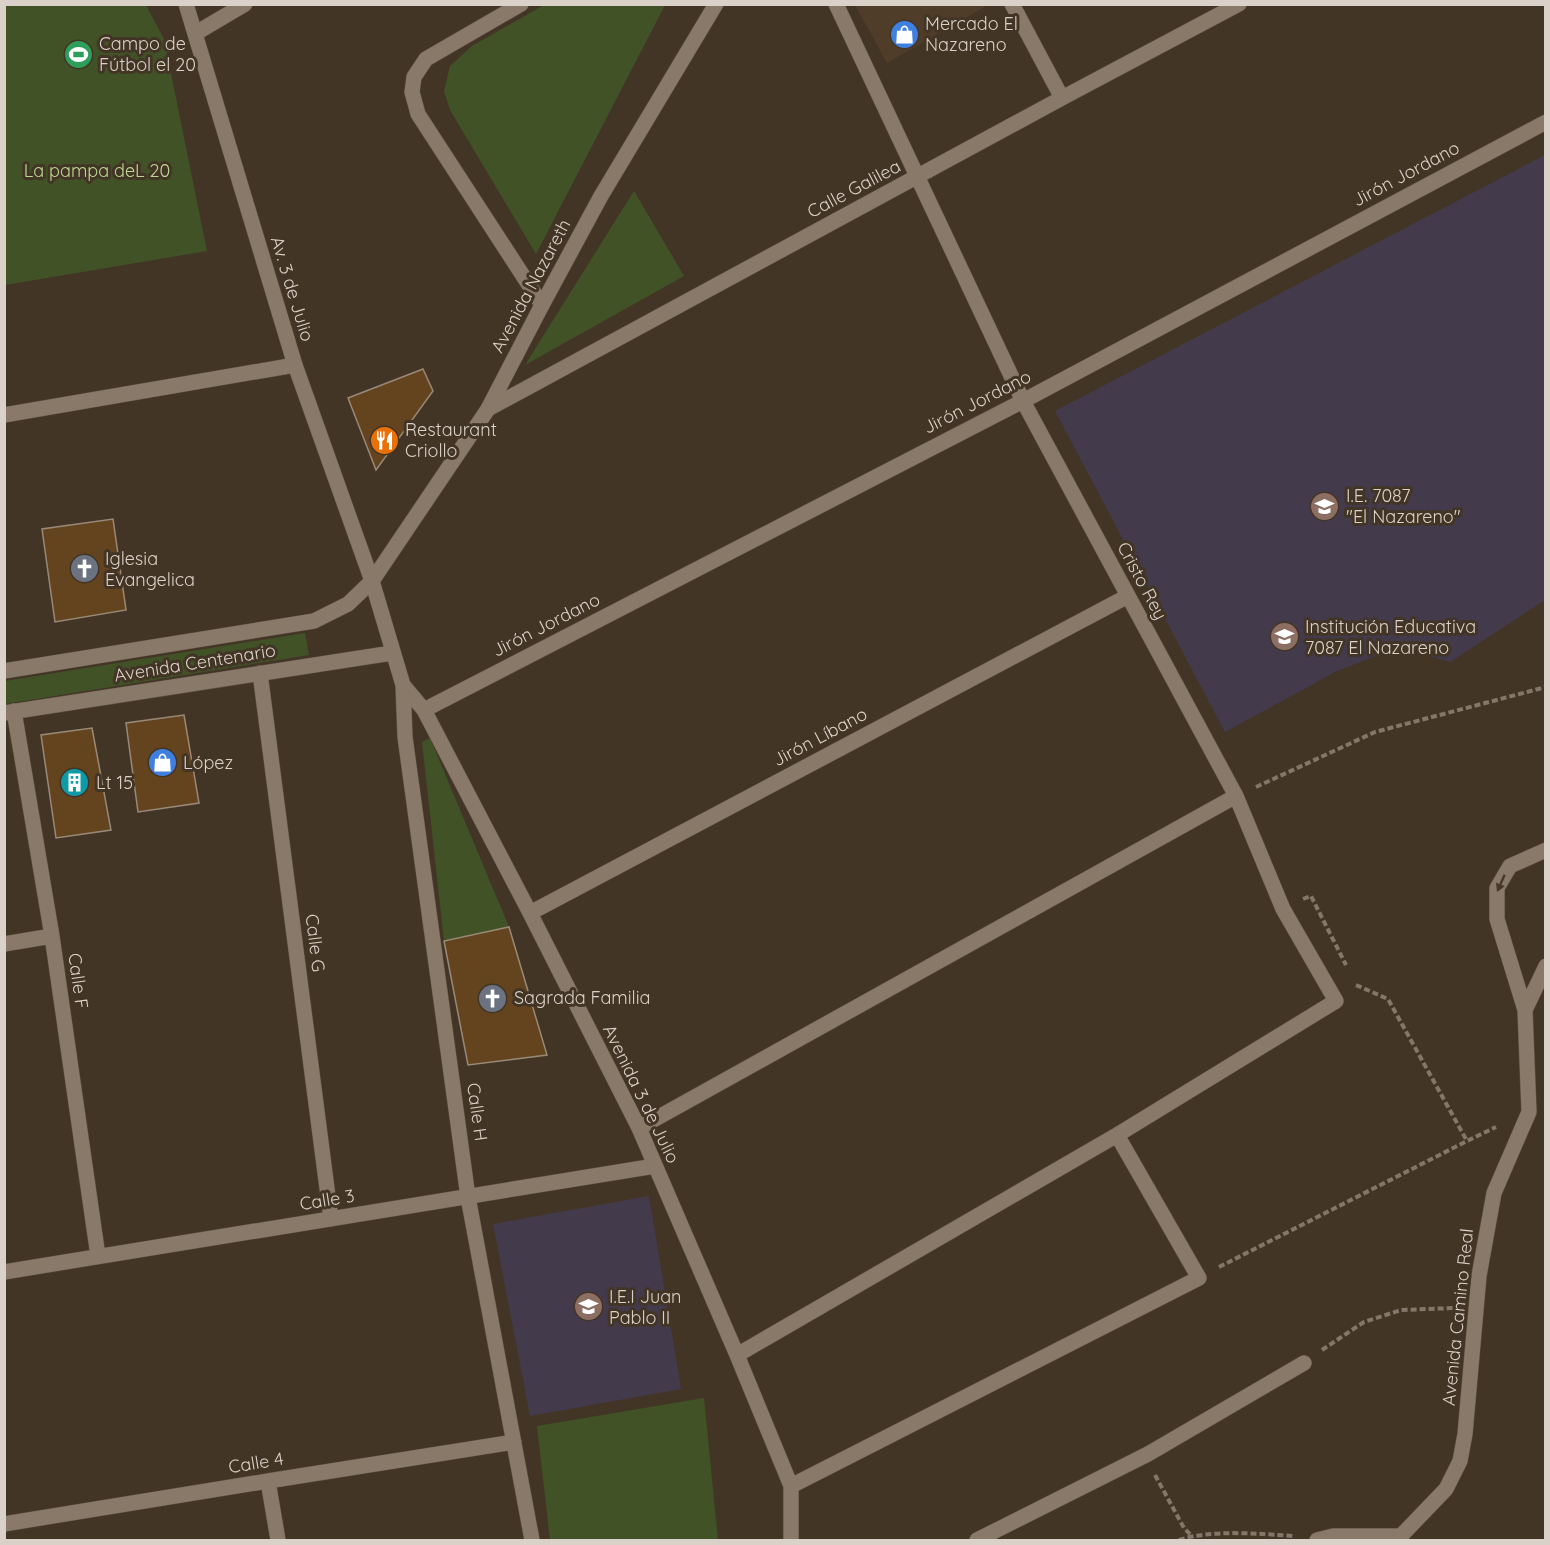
<svg xmlns="http://www.w3.org/2000/svg" width="1550" height="1545" font-family="Quicksand,sans-serif">
  <style>
    .built { fill: #503d29 }
    .education { fill: #433b4c }
    .green { fill: #415227 }
    .building { fill: #64441e; stroke: #998978; stroke-width: 1.5 }
    .lines { fill: none; stroke-linecap: round; stroke-linejoin: round }
    .street-casing { stroke: #5e5246; stroke-width: 16 }
    .secondary-casing { stroke: #5e5246; stroke-width: 16 }
    .path { stroke: #82776a; stroke-width: 4; stroke-dasharray: 6 3; stroke-linecap: butt }
    .street { stroke: #897968; stroke-width: 15 }
    .secondary { stroke: #897968; stroke-width: 15 }
    .oneway { fill: #463829 }
    .labels { text-anchor: middle; stroke-width: 6; stroke-linejoin: round; paint-order: stroke }
    .poi-label { font-size: 18px; fill: #dad1c8; stroke: #433526; text-anchor: start }
    .park-label { font-size: 18px; fill: #bbd992; stroke: #433526 }
    .street-label { font-size: 18px; fill: #dad1c8; stroke: #433526 }
  </style>
  <rect width="100%" height="100%" fill="#433526"/>
  <!-- built -->
  <path class="built" d="M 855,5 L 988,5 L 887,63 Z"/>
  <!-- education -->
  <path class="education" d="M 1545,155 L 1545,600 L 1450,662 L 1415,652 L 1378,655 L 1337,671 L 1225,732 L 1055,411 Z
    M 649,1196 L 681,1389 L 530,1416 L 493,1224 Z"/>
  <!-- green -->
  <path class="green" d="M 5,4 L 146,5 L 164,39 L 207,251 L 5,285 Z
    M 544,5 L 665,5 L 536,254 L 450,110 L 444,91 L 450,66 L 472,46 Z
    M 634,191 L 684,276 L 525,365 Z
    M 305,633 L 309,655 L 5,704 L 5,681 Z
    M 430,738 L 509,927 L 444,941 L 422,742 Z
    M 704,1398 L 718,1540 L 550,1540 L 537,1426 Z"/>
  <!-- building -->
  <path class="building" d="M 423,369 L 433,391 L 376,470 L 348,398 Z
    M 113,519 L 126,610 L 55,622 L 42,529 Z
    M 184,715 L 199,803 L 138,812 L 126,723 Z
    M 92,728 L 111,830 L 56,838 L 41,735 Z
    M 509,927 L 547,1055 L 468,1065 L 444,941 Z"/>
  <g class="lines">
    <defs>
      <path id="street" d="M 521,4 L 426,59 L 414,77 L 412,92 L 418,114 L 542,305
        M 1012,4 L 1062,98
        M 196,33 L 245,4
        M 488,409 L 1062,98 L 1239,4
        M 4,415 L 295,365
        M 372,581 L 403,685 L 424,710 L 530,913 L 639,1128 L 737,1355 L 791,1486 L 791,1540
        M 260,673 L 331,1219
        M 403,685 L 405,737 L 468,1197 L 532,1540
        M 424,710 L 1023,401 L 1546,122
        M 14,711 L 52,936 L 98,1256
        M 4,713 L 392,653
        M 530,913 L 1128,596
        M 4,944 L 52,936
        M 639,1128 L 1236,796
        M 4,1272 L 655,1166
        M 737,1355 L 1117,1135 L 1336,1001 L 1283,909 L 1236,796 L 1023,401 L 836,4
        M 268,1481 L 278,1540
        M 791,1486 L 1199,1278 L 1117,1135
        M 4,1524 L 268,1481 L 514,1442
        M 977,1540 L 1148,1454 L 1304,1363
        M 1317,1540 L 1333,1536 L 1402,1536"/>
      <path id="secondary" d="M 186,4 L 295,365 L 372,581
        M 4,671 L 314,621 L 348,604 L 372,581 L 488,409 L 542,305 L 601,196 L 716,4
        M 1525,1010 L 1546,966
        M 1397,1540 L 1446,1489 L 1460,1461 L 1465,1434 L 1479,1276 L 1494,1193 L 1529,1112 L 1525,1010 L 1497,919 L 1497,888 L 1510,866 L 1546,850"/>
    </defs>
    <!-- street casing -->
    <use href="#street" class="street-casing"/>
    <!-- secondary casing -->
    <use href="#secondary" class="secondary-casing"/>
    <!-- path -->
    <path class="path" d="M 1256,787 L 1375,732 L 1546,687
      M 1303,899 L 1311,896 L 1346,965
      M 1356,985 L 1388,999 L 1467,1141
      M 1219,1267 L 1467,1141 L 1496,1127
      M 1322,1350 L 1364,1322 L 1401,1310 L 1454,1308
      M 1155,1475 L 1184,1528 L 1192,1536
      M 1179,1540 C 1212,1529 1260,1534 1294,1536"/>
    <!-- street -->
    <use href="#street" class="street"/>
    <!-- secondary -->
    <use href="#secondary" class="secondary"/>
  </g>
  <!-- one-way arrows -->
  <defs><path id="oneway-solid" d="M-6-.8H1V-3.2L6.5 0L1 3.2V.8H-6Z" transform="scale(1.5)"/></defs>
  <use class="oneway" href="#oneway-solid" transform="translate(1501 883) rotate(114)"/>
  <!-- icons -->
  <defs>
    <symbol id="shop-disc" viewBox="-11 -11 22 22"><circle r="9.5" fill="#3f7fe0" stroke="#433526"/><path d="M-5-2.5h2.3a2.7 3.5 0 0 1 5.4 0H5L5.5 6h-11ZM-1.5-2.5h3a1.5 2.3 0 0 0-3 0Z" fill="#fff"/></symbol>
    <symbol id="stadium-disc" viewBox="-11 -11 22 22"><circle r="9.5" fill="#2e9e5b" stroke="#433526"/><path d="M0-5a6.5 5 0 1 0 0 10a6.5 5 0 1 0 0-10ZM-3.5-1.8h7v3.6h-7Z" fill="#fff"/></symbol>
    <symbol id="restaurant-disc" viewBox="-11 -11 22 22"><circle r="9.5" fill="#e8710a" stroke="#433526"/><path d="M-5-6h1v4h1v-4h1v4h1v-4h1v5L-1.5 .5V6h-2V.5L-5-1ZM5-6V6H3V1.5H1.5Q1.5-4 5-6Z" fill="#fff"/></symbol>
    <symbol id="school-disc" viewBox="-11 -11 22 22"><circle r="9.5" fill="#8d6e63" stroke="#433526"/><path d="M0-5L7-2L0 1L-7-2ZM-4 1L0 2.5L4 1V4Q0 6-4 4Z" fill="#fff"/></symbol>
    <symbol id="church-disc" viewBox="-11 -11 22 22"><circle r="9.5" fill="#6b7280" stroke="#433526"/><path d="M-1.2-6h2.4v3.5h3.3v2.4h-3.3V6h-2.4V-.1h-3.3v-2.4h3.3Z" fill="#fff"/></symbol>
    <symbol id="building-disc" viewBox="-11 -11 22 22"><circle r="9.5" fill="#0f9aa8" stroke="#433526"/><path d="M-4-6H4V6H1V3H-1V6H-4ZM-2.5-4.3h1.7v1.8h-1.7ZM.8-4.3h1.7v1.8H.8ZM-2.5-1h1.7V.8h-1.7ZM.8-1h1.7V.8H.8Z" fill="#fff"/></symbol>
  </defs>
  <g fill-rule="evenodd">
    <use href="#shop-disc" x="888" y="18" width="33" height="33"/>
    <use href="#stadium-disc" x="62" y="38" width="33" height="33"/>
    <use href="#restaurant-disc" x="368" y="424" width="33" height="33"/>
    <use href="#school-disc" x="1308" y="490" width="33" height="33"/>
    <use href="#church-disc" x="68" y="552" width="33" height="33"/>
    <use href="#school-disc" x="1268" y="620" width="33" height="33"/>
    <use href="#shop-disc" x="146" y="746" width="33" height="33"/>
    <use href="#building-disc" x="58" y="766" width="33" height="33"/>
    <use href="#church-disc" x="476" y="982" width="33" height="33"/>
    <use href="#school-disc" x="572" y="1290" width="33" height="33"/>
  </g>
  <g class="labels">
    <!-- poi labels -->
    <g class="poi-label">
      <text x="925" y="30">Mercado El<tspan x="925" dy="21">Nazareno</tspan></text>
      <text x="99" y="50">Campo de<tspan x="99" dy="21">Fútbol el 20</tspan></text>
      <text x="405" y="436">Restaurant<tspan x="405" dy="21">Criollo</tspan></text>
      <text x="1346" y="502">I.E. 7087<tspan x="1346" dy="21">"El Nazareno"</tspan></text>
      <text x="105" y="565">Iglesia<tspan x="105" dy="21">Evangelica</tspan></text>
      <text x="1305" y="633">Institución Educativa<tspan x="1305" dy="21">7087 El Nazareno</tspan></text>
      <text x="183" y="769">López</text>
      <text x="96" y="789">Lt 15</text>
      <text x="514" y="1004">Sagrada Familia</text>
      <text x="609" y="1303">I.E.I Juan<tspan x="609" dy="21">Pablo II</tspan></text>
    </g>
    <!-- park labels -->
    <g class="park-label">
      <text x="97" y="177">La pampa deL 20</text>
    </g>
    <!-- street labels -->
    <g class="street-label">
      <text transform="translate(1406 174) rotate(-28)" y="6">Jirón Jordano</text>
      <text transform="translate(854 189) rotate(-28)" y="6">Calle Galilea</text>
      <text transform="translate(531 286) rotate(-62)" y="6">Avenida Nazareth</text>
      <text transform="translate(292 289) rotate(73)" y="6">Av. 3 de Julio</text>
      <text transform="translate(977 402) rotate(-27)" y="6">Jirón Jordano</text>
      <text transform="translate(1142 581) rotate(62)" y="6">Cristo Rey</text>
      <text transform="translate(546 625) rotate(-27)" y="6">Jirón Jordano</text>
      <text transform="translate(195 663) rotate(-9)" y="6">Avenida Centenario</text>
      <text transform="translate(820 737) rotate(-28)" y="6">Jirón Líbano</text>
      <text transform="translate(315 943) rotate(83)" y="6">Calle G</text>
      <text transform="translate(78 981) rotate(82)" y="6">Calle F</text>
      <text transform="translate(641 1094) rotate(64)" y="6">Avenida 3 de Julio</text>
      <text transform="translate(477 1112) rotate(82)" y="6">Calle H</text>
      <text transform="translate(327 1200) rotate(-9)" y="6">Calle 3</text>
      <text transform="translate(1458 1317) rotate(-84)" y="6">Avenida Camino Real</text>
      <text transform="translate(256 1463) rotate(-9)" y="6">Calle 4</text>
    </g>
  </g>
  <!-- border -->
  <rect width="1550" height="1545" fill="none" stroke="#dad1c8" stroke-width="12"/>
</svg>
